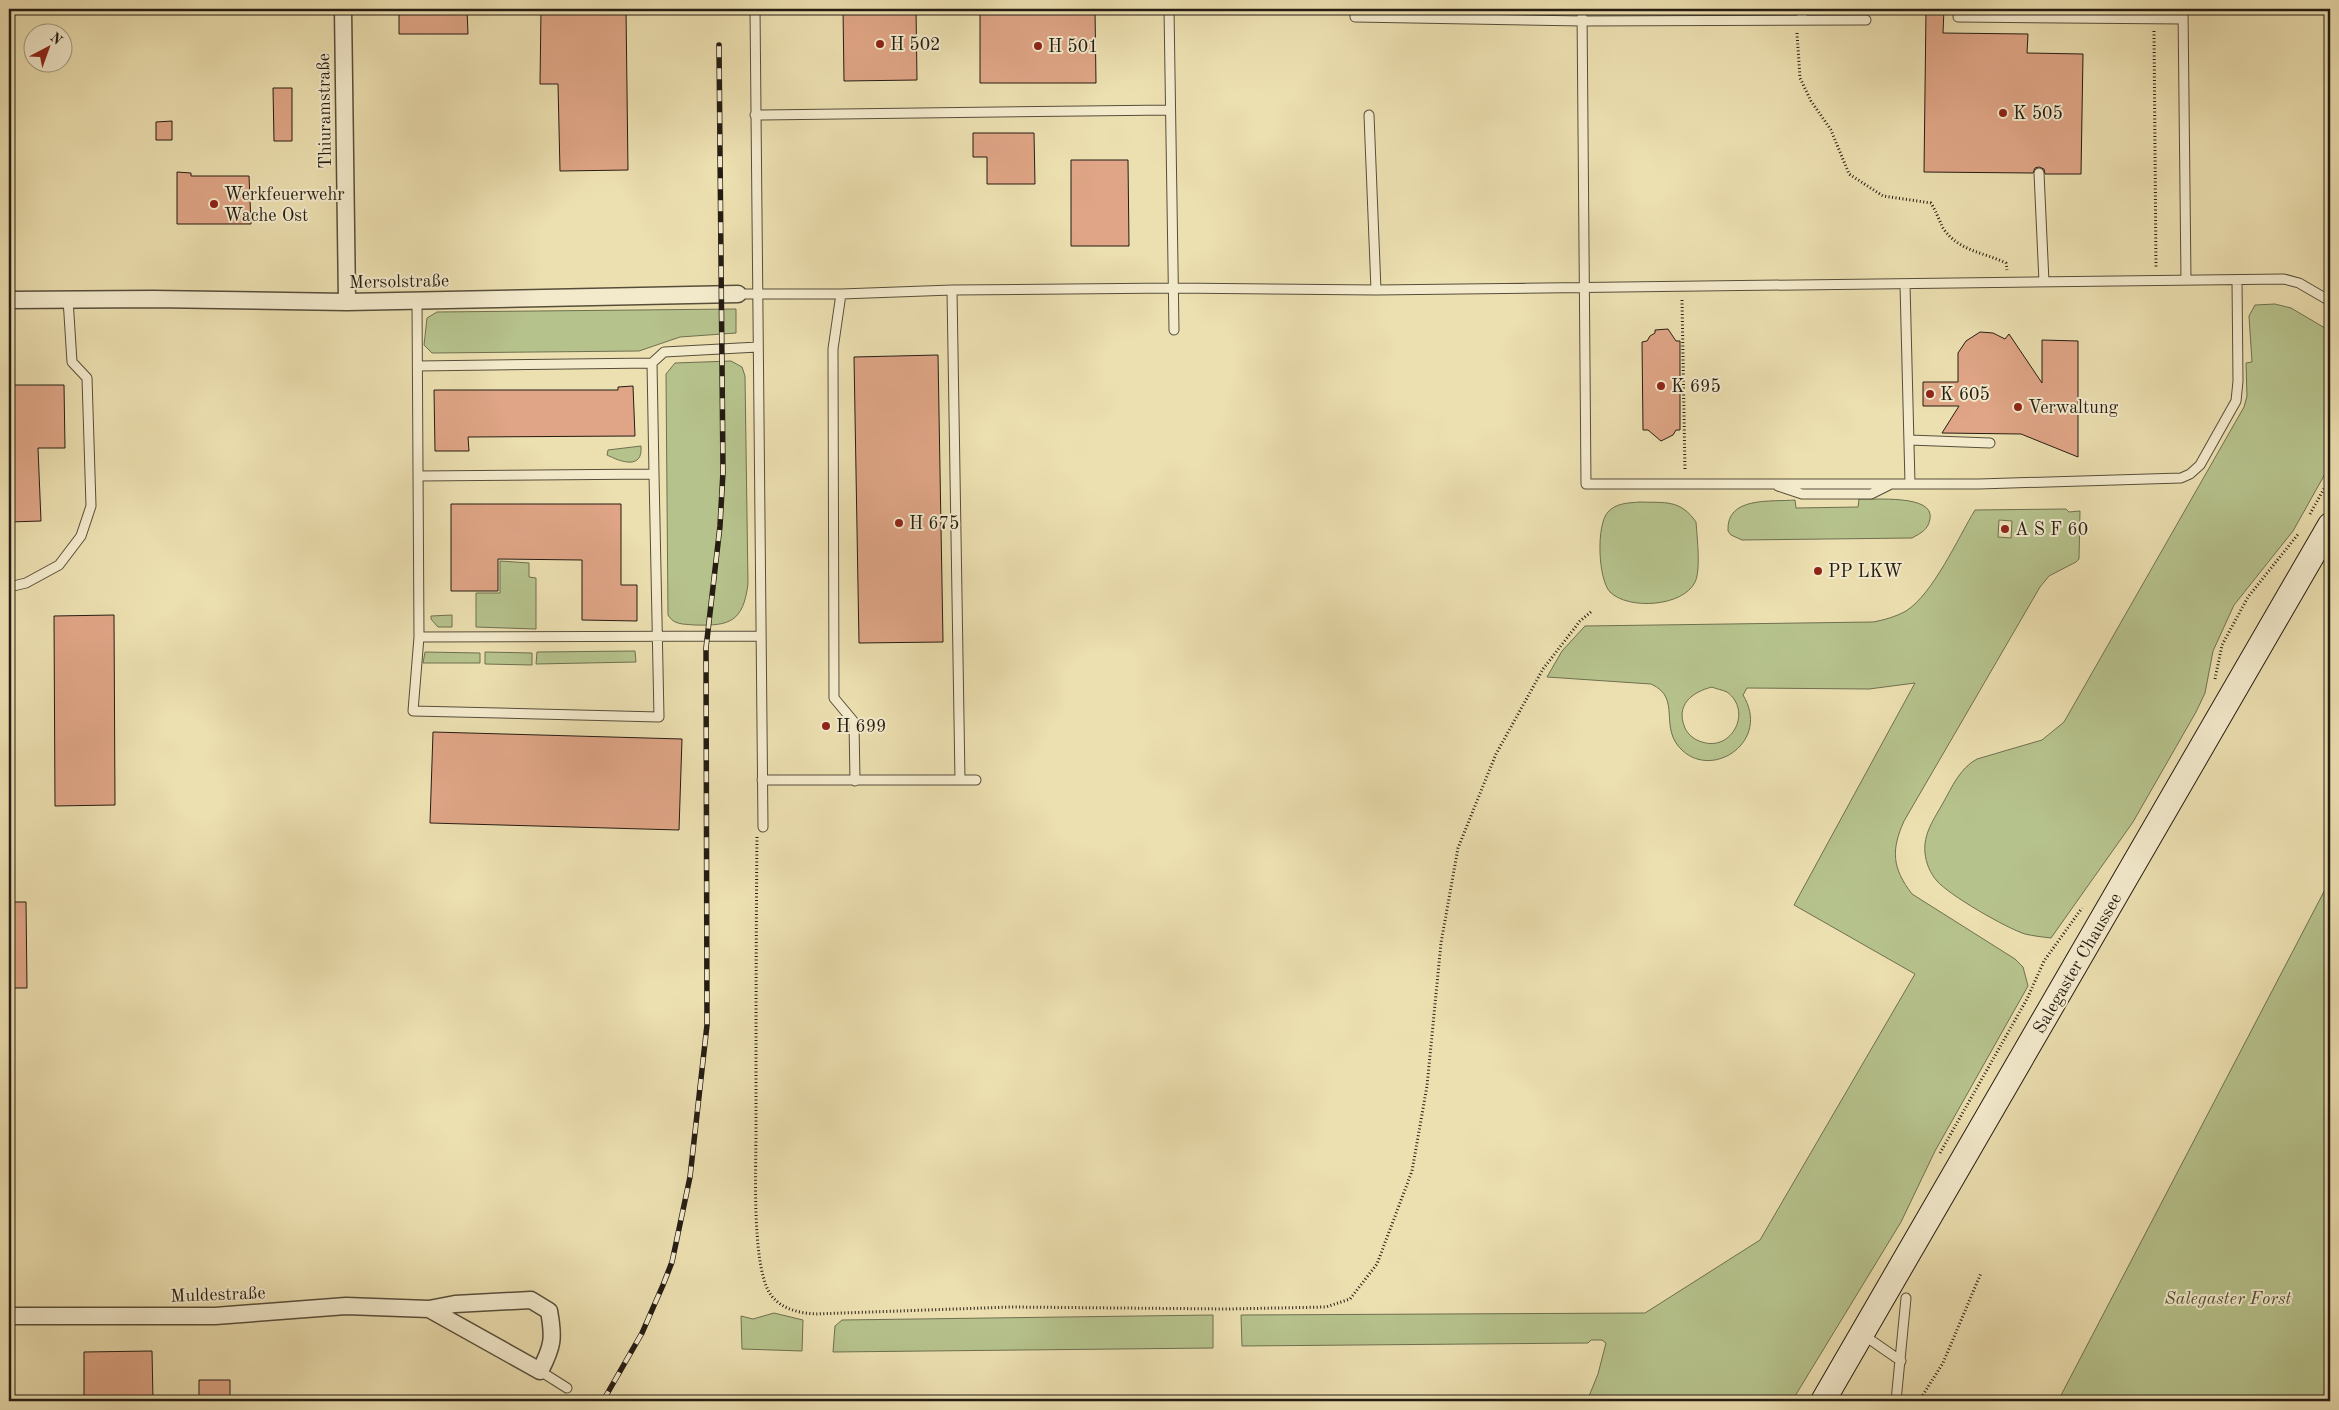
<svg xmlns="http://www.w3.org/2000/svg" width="2339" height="1410" font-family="'Old Standard TT',serif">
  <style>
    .green { fill: #b6c28c; stroke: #6e7050; fill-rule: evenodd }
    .building { fill: #dfa586; stroke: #251d13 }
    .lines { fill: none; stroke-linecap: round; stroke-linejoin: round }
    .service-casing { stroke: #574e3a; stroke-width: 11 }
    .minor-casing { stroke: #574e3a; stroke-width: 19 }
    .secondary-casing { stroke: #251d13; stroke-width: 26 }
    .path { stroke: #251d13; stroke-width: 3; stroke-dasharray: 1 2.5; stroke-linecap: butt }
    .service { stroke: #f3eacc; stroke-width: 9 }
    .minor { stroke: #f3eacc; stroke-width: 16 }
    .secondary { stroke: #f3eacc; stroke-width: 24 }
    .rail-casing { stroke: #251d13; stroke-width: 5.5 }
    .rail { stroke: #f3eacc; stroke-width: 4; stroke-dasharray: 11; stroke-linecap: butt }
    .poi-dot { fill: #8f2418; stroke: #f3eacc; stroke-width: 2 }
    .labels { text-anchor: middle; stroke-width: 4; stroke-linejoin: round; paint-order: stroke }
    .poi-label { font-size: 18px; fill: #251d13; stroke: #f3eacc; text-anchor: start }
    .street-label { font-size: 18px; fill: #251d13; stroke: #f3eacc }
    .park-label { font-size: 18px; font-style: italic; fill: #504f37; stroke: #f3eacc }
  </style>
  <rect width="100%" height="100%" fill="#ecdfb0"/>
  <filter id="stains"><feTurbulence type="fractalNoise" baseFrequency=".004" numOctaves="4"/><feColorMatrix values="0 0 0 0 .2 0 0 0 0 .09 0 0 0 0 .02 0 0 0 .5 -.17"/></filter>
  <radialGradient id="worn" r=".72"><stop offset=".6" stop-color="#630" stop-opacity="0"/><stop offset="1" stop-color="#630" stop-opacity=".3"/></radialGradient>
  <!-- green -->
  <path class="green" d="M 2275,304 L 2291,308 L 2330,331 L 2330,465 L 2293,531 L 2234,605 L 2213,651 L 2205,693 L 2196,712 L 2133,822 L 2051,938 C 2043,937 2033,936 2025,934 C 2006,928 1949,895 1937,881 C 1930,873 1926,863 1925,853 C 1923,834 1934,819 1943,803 C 1952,787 1960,768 1977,759 L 2042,740 L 2064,722 L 2244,407 L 2247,396 L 2246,363 L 2252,362 L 2249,316 L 2255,305 Z
    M 736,309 L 736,333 L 680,337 L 639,351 L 432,353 L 424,345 L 427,318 L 437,312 Z
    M 731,361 L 742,367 L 745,376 L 748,584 C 743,622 730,626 695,625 C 683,624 674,625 668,615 L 666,374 L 675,363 Z
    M 641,446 C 643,470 621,462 607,455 L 608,450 Z
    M 1859,499 C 1874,500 1935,494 1930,519 C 1928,530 1921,533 1912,538 L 1742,540 L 1731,535 L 1728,531 C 1726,496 1771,502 1795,500 L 1796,508 L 1858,507 Z
    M 1640,502 C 1665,503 1680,499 1696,522 C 1697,536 1701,571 1695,582 C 1683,607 1628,610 1610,592 C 1598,579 1596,525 1608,512 C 1616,503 1628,503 1640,502 Z
    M 2066,509 L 2069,512 L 2080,511 L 2079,559 L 2076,562 L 2049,576 L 2040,587 L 1904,821 C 1891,850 1892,868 1912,894 L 2015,959 L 2023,967 L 2028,986 L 1935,1151 L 1901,1222 L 1792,1401 L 1587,1401 L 1598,1374 L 1606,1343 L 1602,1340 L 1591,1340 L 1588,1343 L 1242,1346 L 1241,1315 L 1645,1313 L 1760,1240 L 1915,974 L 1794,905 L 1915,683 L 1869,689 L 1747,688 L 1743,695 C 1771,741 1714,779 1683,751 C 1657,728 1683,698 1651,684 L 1547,677 L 1562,651 L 1585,626 L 1873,622 C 1884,620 1895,617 1906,611 C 1933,594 1958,538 1975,510 ZM 1999,520 L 2012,521 L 2011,538 L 1998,537 ZM 1712,687 C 1716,689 1723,690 1727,692 C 1753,711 1732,752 1702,742 C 1695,740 1688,735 1685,728 C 1675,705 1692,692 1712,687 Z
    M 500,561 L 529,563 L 529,577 L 536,578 L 536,629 L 476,627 L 476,593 L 500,593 Z
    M 452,615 L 452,627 L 438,627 L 431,619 L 431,616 Z
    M 635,651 L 636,662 L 536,664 L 537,652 Z
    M 425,652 L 480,653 L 480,663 L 423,663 Z
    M 485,652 L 532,653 L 532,665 L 485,664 Z
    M 2330,880 L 2330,1401 L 2058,1401 Z
    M 774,1313 L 803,1320 L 802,1351 L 742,1349 L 741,1316 L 753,1319 Z
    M 1213,1315 L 1213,1348 L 833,1352 L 835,1326 L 842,1320 Z"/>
  <!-- building -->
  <path class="building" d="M 399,9 L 467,9 L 468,34 L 399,34 Z
    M 541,9 L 626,9 L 628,170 L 560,171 L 558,84 L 540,84 Z
    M 843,9 L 916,9 L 917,80 L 844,81 Z
    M 980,9 L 1095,9 L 1096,83 L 980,83 Z
    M 1926,9 L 1944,9 L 1943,33 L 2028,34 L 2027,53 L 2083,54 L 2081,174 L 2045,174 L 2044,169 L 2039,167 L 2035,168 L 2033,173 L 1924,172 Z
    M 273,88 L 292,88 L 292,141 L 274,141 Z
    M 172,121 L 172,140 L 156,140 L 156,122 Z
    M 973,133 L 1034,133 L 1035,184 L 987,184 L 987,157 L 973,157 Z
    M 1071,160 L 1128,160 L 1129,246 L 1071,246 Z
    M 177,172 L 191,173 L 191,176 L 249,176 L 251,224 L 177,224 Z
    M 1668,329 L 1676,341 L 1680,341 L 1680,430 L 1676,430 L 1673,435 L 1661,441 L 1648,430 L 1643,430 L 1642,342 L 1647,341 L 1650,336 L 1655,333 L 1655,330 Z
    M 1980,332 L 1993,333 L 2005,339 L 2009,334 L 2042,383 L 2042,340 L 2078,341 L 2078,457 L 2021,434 L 1942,433 L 1959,406 L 1923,406 L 1923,382 L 1958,382 L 1958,353 L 1966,341 Z
    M 938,355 L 943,642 L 859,643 L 854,357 Z
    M 9,385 L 64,385 L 65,448 L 38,448 L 41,521 L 9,522 Z
    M 633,386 L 635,436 L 468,437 L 469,451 L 435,451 L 434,390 L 618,390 L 618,387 Z
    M 451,504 L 621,504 L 621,585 L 637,585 L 637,621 L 582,620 L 582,560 L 498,559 L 498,591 L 451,591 Z
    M 114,615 L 115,805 L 55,806 L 54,616 Z
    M 433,732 L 682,739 L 679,830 L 430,823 Z
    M 9,902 L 26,902 L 27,988 L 9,988 Z
    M 152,1351 L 153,1401 L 84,1401 L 84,1352 Z
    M 199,1380 L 230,1380 L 230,1401 L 199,1401 Z"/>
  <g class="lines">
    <defs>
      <path id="service" d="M 755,9 L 763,827
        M 1169,9 L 1174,330
        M 1355,9 L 1355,17 L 1582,21 L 1866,20
        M 1582,9 L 1586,484 L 1979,484 L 2181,478 L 2190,474 L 2200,465 L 2236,401 L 2238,381 L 2237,281
        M 2183,9 L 2186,280
        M 1958,17 L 2183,19
        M 1802,20 L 1802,9
        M 755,115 L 1170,110
        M 1369,115 L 1376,290
        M 2039,173 L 2044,282
        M 1905,284 L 1910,484
        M 952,290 L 960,780
        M 738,294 L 841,294 L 952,290 L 1173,288 L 1376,290 L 2284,279 L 2299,283 L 2330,301
        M 841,294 L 833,349 L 834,698 L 854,722 L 855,781
        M 417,301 L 419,637 L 761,636
        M 418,366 L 652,363
        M 1909,440 L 1990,443
        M 654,474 L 652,363 L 664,352 L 758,347
        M 418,476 L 654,474 L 659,717 L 413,711 L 419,637
        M 1778,486 L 1802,494 L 1871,494 L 1889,485
        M 9,587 L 26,583 L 59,565 L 81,536 L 91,506 L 87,378 L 72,362 L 68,299
        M 762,780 L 976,780
        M 1862,1334 L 1901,1361
        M 540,1371 L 567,1388
        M 1896,1401 L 1906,1298"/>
      <path id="minor" d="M 343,9 L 347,302
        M 9,300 L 153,299 L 347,302 L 738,294
        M 9,1316 L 215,1316 L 346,1306 L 429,1309 L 455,1304 L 531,1300 L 549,1311 C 554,1338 553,1346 540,1371 L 429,1309"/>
      <path id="secondary" d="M 1823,1401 L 2330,525"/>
    </defs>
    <!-- service casing -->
    <use href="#service" class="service-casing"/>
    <!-- minor casing -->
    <use href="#minor" class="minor-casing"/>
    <!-- secondary casing -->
    <use href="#secondary" class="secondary-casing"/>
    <!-- path -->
    <path class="path" d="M 2154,31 L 2156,268
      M 1797,33 L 1800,78 L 1811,101 L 1831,130 L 1849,174 L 1883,196 L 1931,203 C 1936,211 1939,220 1943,228 C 1958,251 1983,252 2006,263 L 2007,270
      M 1682,300 L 1685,471
      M 2310,514 L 2330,478
      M 2215,679 L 2222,645 L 2248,597 L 2299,533
      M 757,837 C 756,935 756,1034 756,1132 C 756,1171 752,1257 768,1290 C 777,1308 797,1313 816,1314 L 1012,1307 L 1228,1309 L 1326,1307 L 1350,1299 L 1377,1264 L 1412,1171 L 1427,1086 L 1441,943 L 1458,848 L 1496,754 L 1543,669 L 1580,621 L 1592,611
      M 1940,1153 L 2027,999 L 2044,961 L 2082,908
      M 1919,1401 L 1943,1363 L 1981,1273"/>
    <!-- service -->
    <use href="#service" class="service"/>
    <!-- minor -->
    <use href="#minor" class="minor"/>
    <!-- secondary -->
    <use href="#secondary" class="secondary"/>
    <defs>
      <path id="rail" d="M 603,1401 L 642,1333 L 663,1285 L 672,1262 L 690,1177 L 707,1025 L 706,648 L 720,526 L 723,472 L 719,45"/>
    </defs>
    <!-- rail casing -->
    <use href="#rail" class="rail-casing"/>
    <!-- rail -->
    <use href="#rail" class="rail"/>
  </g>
  <!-- markers -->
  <g class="poi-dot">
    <circle cx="880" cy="44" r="5"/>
    <circle cx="1038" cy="46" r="5"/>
    <circle cx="2003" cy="113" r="5"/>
    <circle cx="214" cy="204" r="5"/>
    <circle cx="1661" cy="386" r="5"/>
    <circle cx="1930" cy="394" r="5"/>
    <circle cx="2018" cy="407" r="5"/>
    <circle cx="899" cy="523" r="5"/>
    <circle cx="2005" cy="529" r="5"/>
    <circle cx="1818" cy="571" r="5"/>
    <circle cx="826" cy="726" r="5"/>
  </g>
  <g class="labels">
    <!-- poi labels -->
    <g class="poi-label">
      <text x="890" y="50">H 502</text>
      <text x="1048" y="52">H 501</text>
      <text x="2013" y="119">K 505</text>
      <text x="224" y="200">Werkfeuerwehr<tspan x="224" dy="21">Wache Ost</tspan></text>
      <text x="1671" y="392">K 695</text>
      <text x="1940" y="400">K 605</text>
      <text x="2028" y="413">Verwaltung</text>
      <text x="909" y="529">H 675</text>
      <text x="2015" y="535">A S F 60</text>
      <text x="1828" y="577">PP LKW</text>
      <text x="836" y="732">H 699</text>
    </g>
    <!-- street labels -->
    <g class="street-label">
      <text transform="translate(324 111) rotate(-91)" y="6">Thiuramstraße</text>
      <text transform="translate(399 281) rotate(-1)" y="6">Mersolstraße</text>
      <text transform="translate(2077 963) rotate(-60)" y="6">Salegaster Chaussee</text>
      <text transform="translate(218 1294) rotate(-2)" y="6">Muldestraße</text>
    </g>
    <!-- park labels -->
    <g class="park-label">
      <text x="2228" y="1304">Salegaster Forst</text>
    </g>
  </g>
  <!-- margin -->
  <rect width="2339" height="1410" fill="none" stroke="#ecdfb0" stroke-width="30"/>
  <rect x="10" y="10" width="2319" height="1390" fill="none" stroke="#251d13" stroke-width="2.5"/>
  <rect x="15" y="15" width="2309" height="1380" fill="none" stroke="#251d13"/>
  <!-- north arrow -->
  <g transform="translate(48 48) rotate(41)"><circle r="24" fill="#f3eacc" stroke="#a19882"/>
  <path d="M0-4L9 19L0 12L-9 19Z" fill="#8f2418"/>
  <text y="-8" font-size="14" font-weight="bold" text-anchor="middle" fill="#251d13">N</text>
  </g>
  <rect width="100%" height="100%" filter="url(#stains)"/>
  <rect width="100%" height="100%" fill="url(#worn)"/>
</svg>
